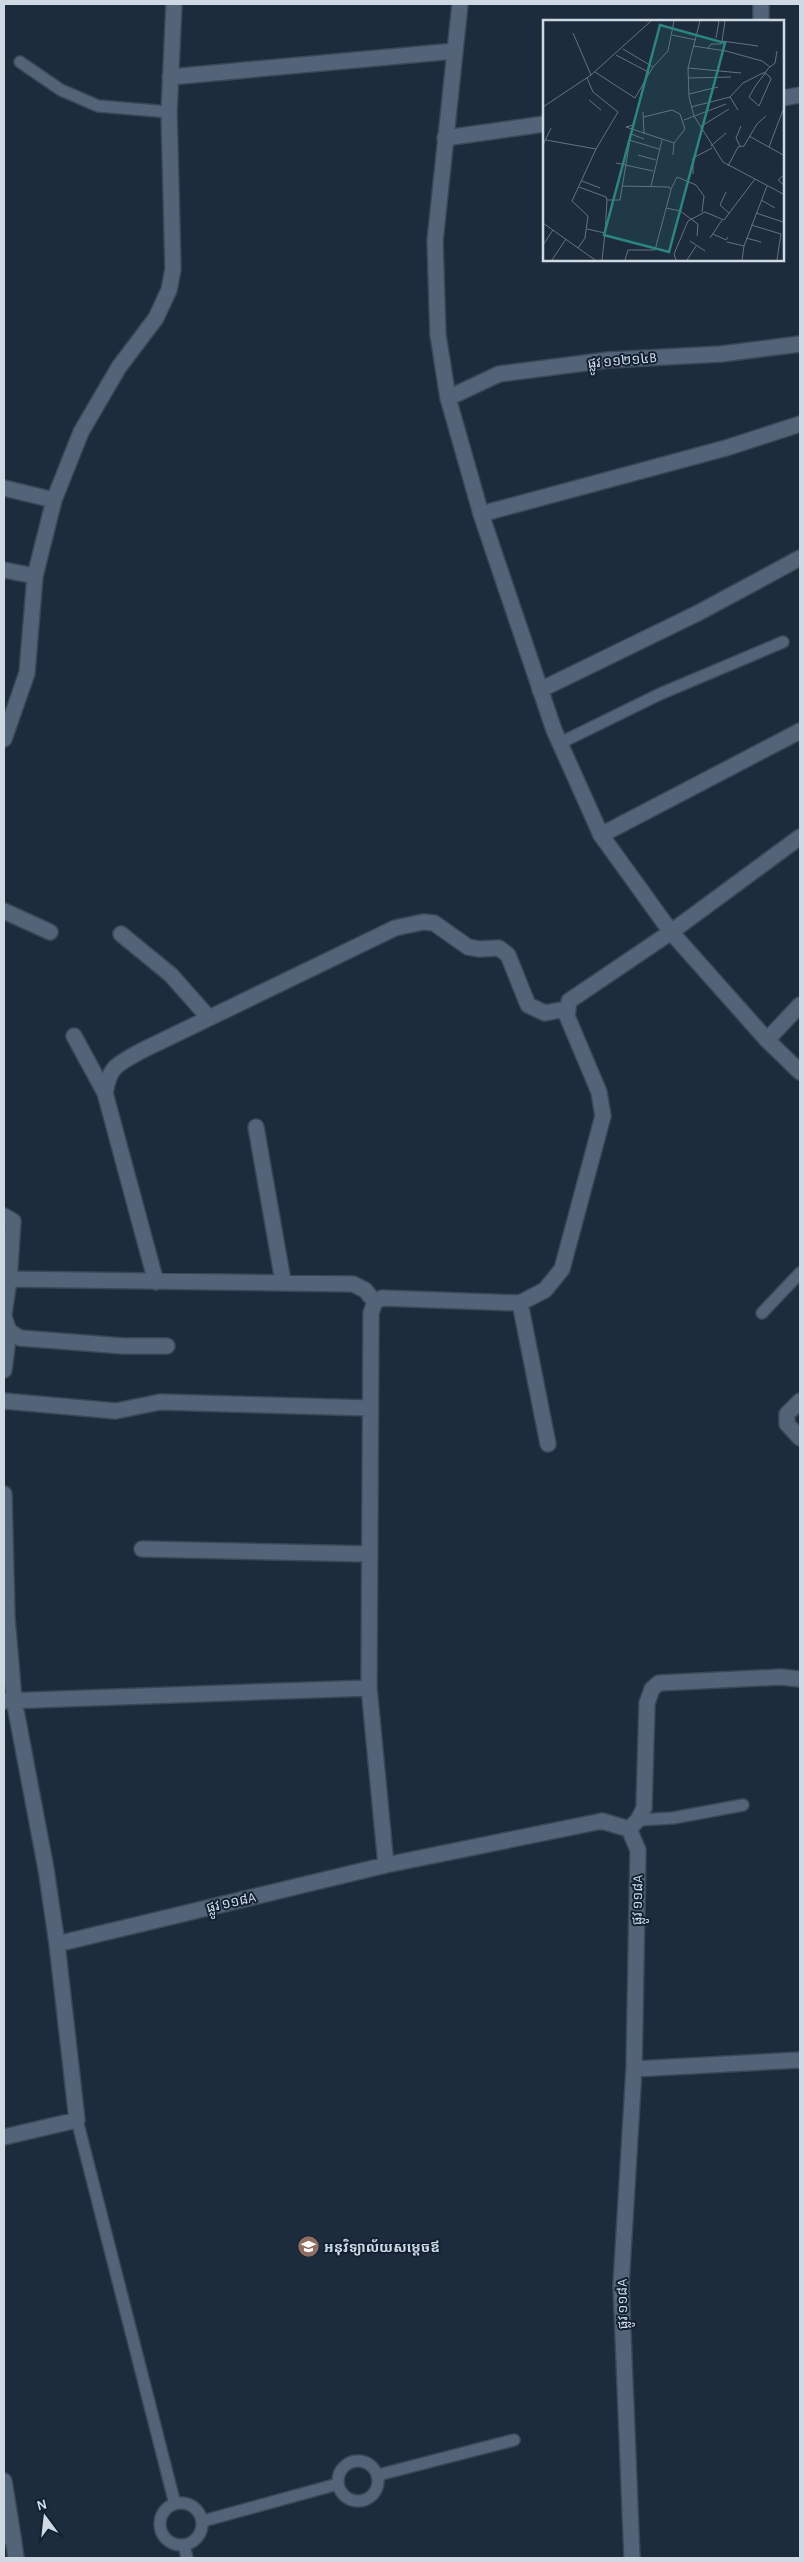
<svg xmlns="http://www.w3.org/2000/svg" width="804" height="2562" font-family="'Alegreya Sans','Noto Sans Khmer',sans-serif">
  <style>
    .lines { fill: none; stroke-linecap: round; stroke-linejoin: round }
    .lane-casing { stroke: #3a4756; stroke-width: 14 }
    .street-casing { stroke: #3a4756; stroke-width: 18 }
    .secondary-casing { stroke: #3a4756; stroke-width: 18 }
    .lane { stroke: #536478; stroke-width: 11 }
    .street { stroke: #536478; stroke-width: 15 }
    .secondary { stroke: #536478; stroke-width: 15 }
    .labels { text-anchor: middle; stroke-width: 4; stroke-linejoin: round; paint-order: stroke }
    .street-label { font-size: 14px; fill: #cfd9e4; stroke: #132233 }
    .poi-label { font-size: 14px; font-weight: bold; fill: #cfd9e4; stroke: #132233; text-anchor: start }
    .inset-road { fill: none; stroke: #647180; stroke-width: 1 }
    .view { fill: #2c8580; fill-opacity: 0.15; stroke: #2c8580; stroke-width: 2.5 }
    .inset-edge { fill: none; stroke: #cfd9e4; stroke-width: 2.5 }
  </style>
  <rect width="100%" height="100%" fill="#1d2c3d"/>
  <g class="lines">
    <defs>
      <path id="lane" d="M 20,62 L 61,90 L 98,106 L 169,112
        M 560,743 L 660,694 L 783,642
        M 762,1313 L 800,1273
        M 638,1820 L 673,1818 L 743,1805
        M 77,2120 L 175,2504
        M338 2481a20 20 0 1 1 40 0a20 20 0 1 1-40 0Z
        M 378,2475 L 514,2440
        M160 2524a21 21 0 1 1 42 0a21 21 0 1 1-42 0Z
        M 203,2521 L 338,2484
        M 184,2545 L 187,2558"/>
      <path id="street" d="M 761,21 L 761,4
        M 170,77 L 455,51
        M 783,98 L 800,95
        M 445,138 L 544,124
        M 448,398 L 499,374 L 608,360 L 721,354 L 800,344
        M 4,488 L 54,500
        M 481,514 L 726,448 L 800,424
        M 4,570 L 35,576
        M 540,690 L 698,613 L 800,558
        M 4,739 L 27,673 L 35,576 L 54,500 L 81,432 L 119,367 L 156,318 L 169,290 L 173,269 L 169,112 L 174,4
        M 601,835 L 800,731
        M 4,911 L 50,932
        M 121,934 L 171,975 L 209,1018
        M 74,1036 L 105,1093 L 156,1282
        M 767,1040 L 800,1005
        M 105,1093 C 110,1065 117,1065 141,1051 L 395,928 L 423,922 L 434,923 L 468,947 L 479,949 L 499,948 L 508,955 L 528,1005 L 545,1013 L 566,1009
        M 256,1127 L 283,1281
        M 4,1216 L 13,1221 L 9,1280 L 4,1314
        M 4,1279 L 353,1284 L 365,1290 L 375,1302
        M 520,1303 L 548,1444
        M 4,1317 L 9,1331 L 20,1338 L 123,1346 L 167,1346
        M 4,1370 L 9,1331
        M 4,1401 L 116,1411 L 160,1402 L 370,1408
        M 800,1401 L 787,1414 L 787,1424 L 800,1438
        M 4,1494 L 7,1618 L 14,1700 L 46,1869 L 57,1944 L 77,2120 L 4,2137
        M 142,1549 L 369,1554
        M 5,1701 L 369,1688
        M 629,1829 L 638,1820 L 644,1808 L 647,1703 L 652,1689 L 659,1683 L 780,1677 L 800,1679
        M 386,1865 L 369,1688 L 371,1313 L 375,1302 L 382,1298 L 520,1303 L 545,1290 L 562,1269 L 603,1116 L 599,1092 L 567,1016 L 569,1001 L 671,932 L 800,837
        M 57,1944 L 386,1865 L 602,1821 L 629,1829 L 638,1850 L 634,2069 L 621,2285 L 632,2558
        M 634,2069 L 800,2060
        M 4,2481 L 13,2537 L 4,2537
        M 13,2537 L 16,2558"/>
      <path id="secondary" d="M 460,4 L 435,241 L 438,335 L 448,398 L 481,514 L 554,730 L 601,835 L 671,932 L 767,1040 L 800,1072"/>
    </defs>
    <!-- lane casing -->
    <use href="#lane" class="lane-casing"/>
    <!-- street casing -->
    <use href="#street" class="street-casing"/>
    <!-- secondary casing -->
    <use href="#secondary" class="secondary-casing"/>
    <!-- lane -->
    <use href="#lane" class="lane"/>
    <!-- street -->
    <use href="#street" class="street"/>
    <!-- secondary -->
    <use href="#secondary" class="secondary"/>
  </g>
  <!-- icons -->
  <defs>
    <symbol id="school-disc" viewBox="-11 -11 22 22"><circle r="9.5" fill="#8d6e63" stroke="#132233"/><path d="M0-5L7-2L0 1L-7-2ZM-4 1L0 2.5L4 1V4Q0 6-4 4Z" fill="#fff"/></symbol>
  </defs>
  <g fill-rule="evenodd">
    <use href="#school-disc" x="296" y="2234" width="25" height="25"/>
  </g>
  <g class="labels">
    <!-- street labels -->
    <g class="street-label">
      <text transform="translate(622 360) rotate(-5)" y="5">ផ្លូវ ១១២១៤B</text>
      <text transform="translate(637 1900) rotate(-89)" y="5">ផ្លូវ ១១៨A</text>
      <text transform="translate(231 1902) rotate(-13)" y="5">ផ្លូវ ១១៨A</text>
      <text transform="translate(622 2304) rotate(-91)" y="5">ផ្លូវ ១១៨A</text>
    </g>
    <!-- poi labels -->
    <g class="poi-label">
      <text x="324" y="2252">អនុវិទ្យាល័យសម្តេចឪ</text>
    </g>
  </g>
  <!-- overview -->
  <g transform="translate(543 20)">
    <rect width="241" height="241" fill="#1d2c3d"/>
    <path class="inset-road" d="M 157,1 L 145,48 L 146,77 L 151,96 L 180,142 L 242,175M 30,13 L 48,55M 129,15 L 153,20M 173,18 L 176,1M 179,21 L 182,1M 150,26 L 183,31 L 219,41 L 227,47 L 232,43 L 234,31M 165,28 L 168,24 L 178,24 L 179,21 L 215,26M 80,29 L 110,47M 73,35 L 107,53M 145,48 L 198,53M 52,52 L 92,78 L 110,47 L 125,31 L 131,1M 145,58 L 188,57M 146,74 L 175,67M 187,77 L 195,90M 46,80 L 58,90M 0,87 L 48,55 L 108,1M 148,87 L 187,77 L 200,63 L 220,53 L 222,53 L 226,56 L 228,59 L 216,86 L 206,77 L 213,65 L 220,56 L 221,55 L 222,53 L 224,50 L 227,47M 100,92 L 101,114M 101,97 L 129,90 L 137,94 L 142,109 L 131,123 L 130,135M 141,100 L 183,84M 83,107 L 131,123M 83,107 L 90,105 L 88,114 L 101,119M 157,107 L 186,89M 206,116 L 242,136M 3,120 L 53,129M 86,120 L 116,129M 0,125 L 8,108M 168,126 L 183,113M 197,126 L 193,118 L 198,106M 226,127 L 240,90M 95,135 L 113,140M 73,143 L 110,151M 185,146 L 195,127 L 201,126 L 214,104 L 223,96M 150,154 L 150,138 L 169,128M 242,154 L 235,160 L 242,166M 39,161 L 57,168M 79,166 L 126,167 L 128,170 L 112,230 L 85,230 L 82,240M 108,166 L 119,120M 36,167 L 63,177 L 64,180 L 62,213 L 44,209M 128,169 L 134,157 L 153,165 L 161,176 L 159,192M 183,172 L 177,185 L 186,193M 64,180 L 77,180 L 88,114M 218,180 L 232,188M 123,188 L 137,191 L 155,204 L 154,216M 213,193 L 240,202M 0,203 L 52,240M 208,205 L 238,214 L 234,240M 170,214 L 183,220 L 185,217M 167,218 L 179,200M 203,218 L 218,222M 147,221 L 162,231M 184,222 L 201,226M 0,225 L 10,210M 35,228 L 42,218 L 45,196 L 29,181 L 53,129 L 75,92 L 50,72 L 44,58M 9,240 L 23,219M 59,240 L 62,213M 133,240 L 131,234 L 145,201 L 162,192 L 181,200 L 212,159M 144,240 L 153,226M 199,240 L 201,226 L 224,166"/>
    <path class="view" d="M 117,5 L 182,23 L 126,232 L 61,215 Z"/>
    <rect width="241" height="241" class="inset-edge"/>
  </g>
  <!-- border -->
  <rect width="804" height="2562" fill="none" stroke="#cfd9e4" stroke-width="10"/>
  <!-- north arrow -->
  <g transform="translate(45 2517) rotate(345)" stroke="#132233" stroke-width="4" paint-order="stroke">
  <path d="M0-4L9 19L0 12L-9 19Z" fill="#cfd9e4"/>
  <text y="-8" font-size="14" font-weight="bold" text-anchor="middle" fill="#cfd9e4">N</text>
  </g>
</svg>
